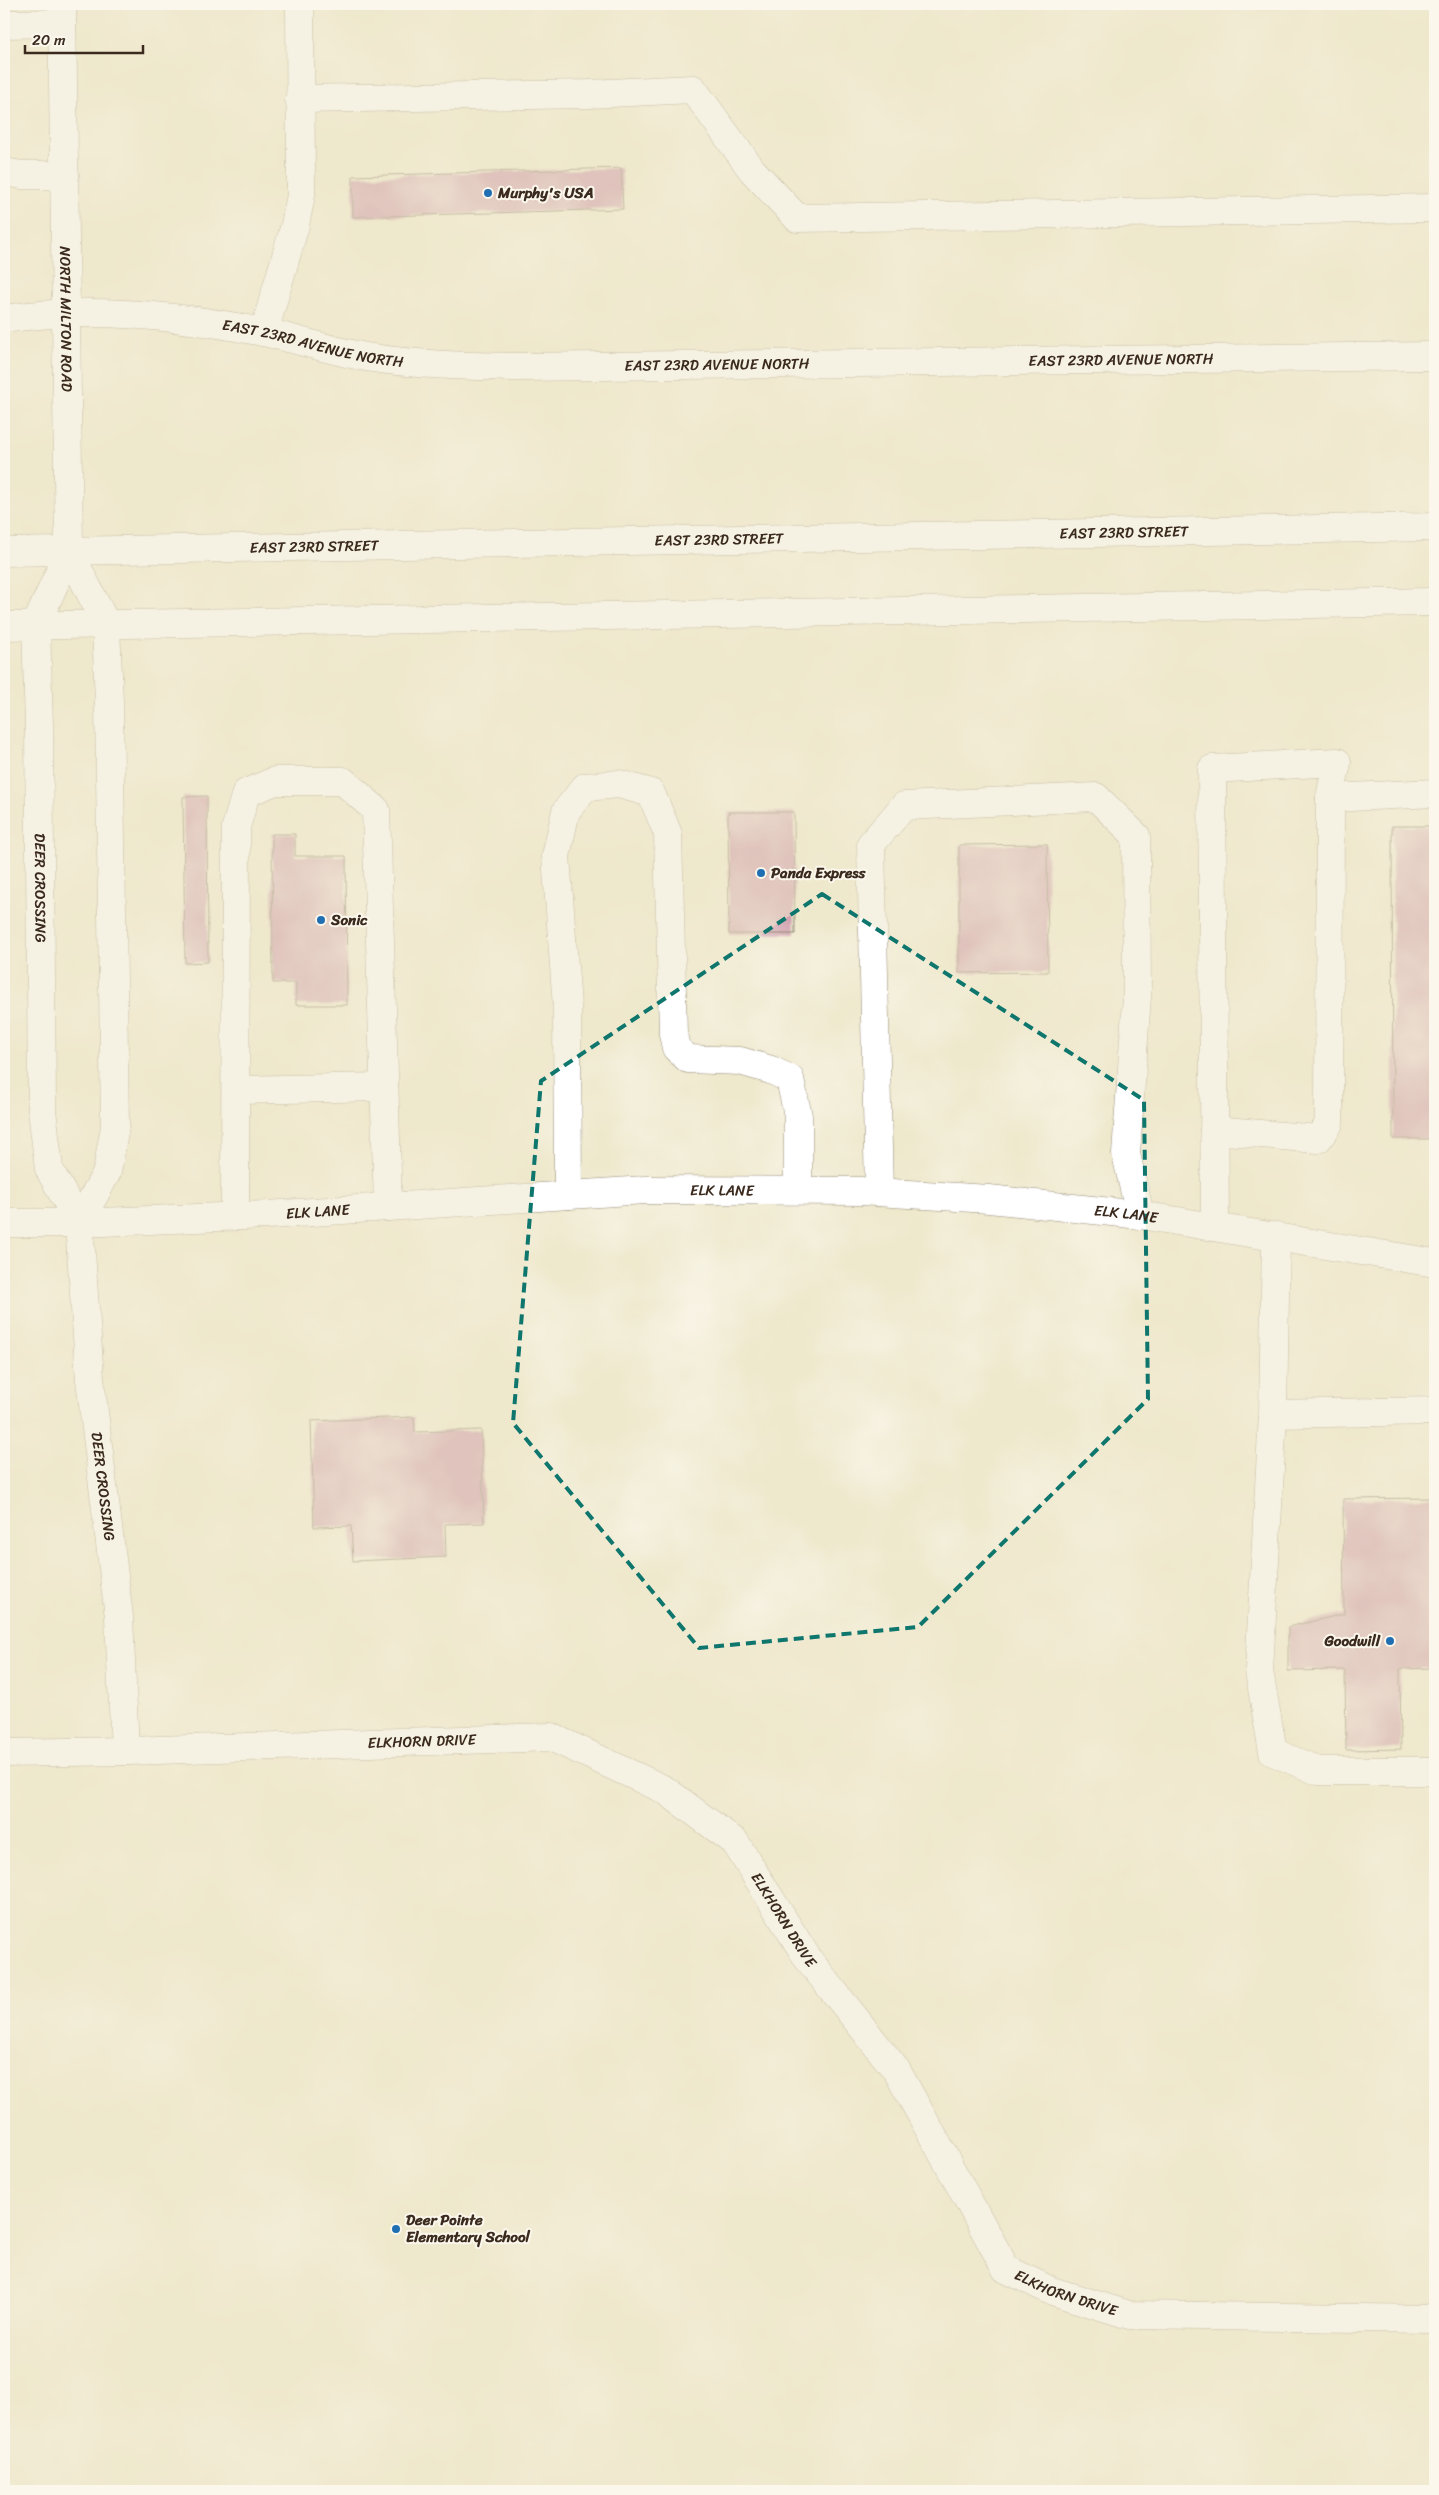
<svg xmlns="http://www.w3.org/2000/svg" width="1439" height="2495" font-family="Sriracha,sans-serif">
  <style>
    .building { fill: #cc97a8 }
    .lines { fill: none; stroke-linecap: round; stroke-linejoin: round }
    .minor-casing { stroke: #948975; stroke-width: 29 }
    .major-casing { stroke: #948975; stroke-width: 29 }
    .minor { stroke: #fff; stroke-width: 28 }
    .major { stroke: #fff; stroke-width: 28 }
    .marked { fill: none; stroke: #0f766e; stroke-width: 4; stroke-dasharray: 10 6; stroke-linejoin: round }
    .poi-dot { fill: #1f6fb2; stroke: #fbf7ec; stroke-width: 2 }
    .labels { text-anchor: middle; stroke-width: 4; stroke-linejoin: round; paint-order: stroke }
    .poi-label { font-size: 15px; font-weight: bold; fill: #3b2a1e; stroke: #fbf7ec; text-anchor: start }
    .street-label { font-size: 15px; fill: #3b2a1e; stroke: #fbf7ec }
  </style>
  <rect width="100%" height="100%" fill="#fbf7ec"/>
  <filter id="ink" filterUnits="userSpaceOnUse"><feTurbulence type="fractalNoise" baseFrequency=".02" numOctaves="2"/><feDisplacementMap in="SourceGraphic" scale="10" xChannelSelector="R" yChannelSelector="G"/><feConvolveMatrix kernelMatrix="1 2 1 2 8 2 1 2 1" color-interpolation-filters="sRGB"/></filter>
  <filter id="wash" filterUnits="userSpaceOnUse"><feTurbulence type="fractalNoise" baseFrequency=".0096" numOctaves="4" result="noise"/><feDisplacementMap in="SourceGraphic" scale="20" xChannelSelector="R" yChannelSelector="G"/><feGaussianBlur stdDeviation="1.12" result="paint"/><feColorMatrix in="noise" values="0 0 0 0 0 0 0 0 0 0 0 0 0 0 0 0 0 1.4 0 .05"/><feComposite in="paint" operator="in"/></filter>
  <g filter="url(#wash)">
    <rect width="100%" height="100%" fill="#eee8cc"/>
    <g id="blocks">
      <!-- building -->
      <path class="building" d="M 621,168 L 623,209 L 353,217 L 353,176 Z
        M 207,796 L 208,962 L 185,963 L 183,797 Z
        M 728,812 L 794,812 L 795,934 L 729,934 Z
        M 1392,826 L 1435,826 L 1435,1139 L 1393,1139 Z
        M 272,834 L 295,834 L 295,856 L 346,856 L 347,1005 L 296,1005 L 296,983 L 273,983 Z
        M 1047,844 L 1048,972 L 959,973 L 959,845 Z
        M 414,1417 L 415,1432 L 481,1430 L 484,1523 L 445,1524 L 446,1557 L 353,1561 L 351,1526 L 314,1527 L 311,1421 Z
        M 1435,1498 L 1435,1668 L 1400,1669 L 1401,1749 L 1346,1750 L 1345,1670 L 1288,1671 L 1288,1627 L 1344,1614 L 1343,1499 Z"/>
    </g>
  </g>
  <g filter="url(#ink)">
    <use href="#blocks" fill-opacity="0" stroke="#948975" stroke-width="1"/>
    <g class="lines">
      <defs>
        <g id="minor">
          <path id="s1" d="M 62,4 L 69,551 L 106,624 L 109,703 L 115,1126 L 107,1172 L 79,1223"/>
          <path d="M 4,24 L 62,23"/>
          <path d="M 299,99 L 589,94 L 693,89 L 752,170 L 797,218 L 1435,208"/>
          <path d="M 4,172 L 22,175 L 65,175"/>
          <path id="s2" d="M 4,319 C 89,306 178,315 263,332 C 297,339 331,351 366,357 C 415,365 466,366 516,367 L 1435,356"/>
          <path d="M 264,332 L 295,225 L 301,195 L 300,4"/>
          <path id="s3" d="M 69,551 L 36,625 L 39,726 L 42,1110 L 49,1169 L 79,1223 L 90,1379 L 119,1617 L 125,1751"/>
          <path d="M 236,1090 L 384,1087"/>
          <path d="M 1214,1130 L 1318,1139 L 1329,1124 L 1330,798"/>
          <path d="M 879,1192 L 871,844 L 904,806 L 1096,797 L 1136,836 L 1137,996 L 1126,1154 L 1140,1215"/>
          <path d="M 568,1195 L 567,1007 L 556,856 L 566,811 L 585,787 L 619,784 L 651,793 L 668,834 L 673,1034 L 676,1048 L 688,1059 L 740,1061 L 771,1070 L 790,1079 L 798,1116 L 798,1190"/>
          <path d="M 235,1216 L 236,827 L 246,793 L 275,781 L 343,781 L 376,810 L 388,1207"/>
          <path id="s4" d="M 4,1223 L 79,1223 L 267,1215 L 645,1190 L 860,1191 L 989,1199 L 1140,1215 L 1435,1263"/>
          <path d="M 1215,1227 L 1212,769 L 1337,762 L 1330,798 L 1435,793"/>
          <path d="M 1276,1236 L 1273,1414 L 1435,1411"/>
          <path d="M 1273,1414 L 1259,1671 L 1273,1752 L 1318,1771 L 1435,1771"/>
          <path id="s5" d="M 4,1753 L 129,1751 L 551,1737 L 665,1790 L 735,1842 L 808,1959 L 897,2071 L 1006,2269 L 1049,2290 L 1129,2315 L 1435,2319"/>
        </g>
        <g id="major">
          <path id="s6" d="M 4,552 L 1435,527"/>
          <path d="M 4,626 L 1435,602"/>
        </g>
      </defs>
      <!-- minor casing -->
      <use href="#minor" class="minor-casing"/>
      <!-- major casing -->
      <use href="#major" class="major-casing"/>
      <!-- minor -->
      <use href="#minor" class="minor"/>
      <!-- major -->
      <use href="#major" class="major"/>
    </g>
  </g>
  <!-- marked area -->
  <path d="M0 0H1439V2495H0ZM 822,894 L 1144,1100 L 1148,1399 L 918,1627 L 699,1648 L 513,1423 L 541,1081 Z" fill="#eee8cc" fill-opacity=".55" fill-rule="evenodd"/>
  <path class="marked" d="M 822,894 L 1144,1100 L 1148,1399 L 918,1627 L 699,1648 L 513,1423 L 541,1081 Z"/>
  <!-- markers -->
  <g class="poi-dot">
    <circle cx="488" cy="193" r="5"/>
    <circle cx="761" cy="873" r="5"/>
    <circle cx="321" cy="920" r="5"/>
    <circle cx="1390" cy="1641" r="5"/>
    <circle cx="396" cy="2229" r="5"/>
  </g>
  <g class="labels">
    <!-- poi labels -->
    <g class="poi-label">
      <text x="498" y="198">Murphy's USA</text>
      <text x="771" y="878">Panda Express</text>
      <text x="331" y="925">Sonic</text>
      <text x="1380" y="1646" text-anchor="end">Goodwill</text>
      <text x="406" y="2225">Deer Pointe<tspan x="406" dy="17">Elementary School</tspan></text>
    </g>
    <!-- street labels -->
    <g class="street-label">
      <text dy="5" stroke="none"><textPath href="#s1" startOffset="315">NORTH MILTON ROAD</textPath></text>
      <text dy="5" stroke="none"><textPath href="#s2" startOffset="312">EAST 23RD AVENUE NORTH</textPath></text>
      <text dy="5" stroke="none"><textPath href="#s2" startOffset="1122">EAST 23RD AVENUE NORTH</textPath></text>
      <text dy="5" stroke="none"><textPath href="#s2" startOffset="718">EAST 23RD AVENUE NORTH</textPath></text>
      <text dy="5" stroke="none"><textPath href="#s6" startOffset="1120">EAST 23RD STREET</textPath></text>
      <text dy="5" stroke="none"><textPath href="#s6" startOffset="715">EAST 23RD STREET</textPath></text>
      <text dy="5" stroke="none"><textPath href="#s6" startOffset="310">EAST 23RD STREET</textPath></text>
      <text dy="5" stroke="none"><textPath href="#s3" startOffset="344">DEER CROSSING</textPath></text>
      <text dy="5" stroke="none"><textPath href="#s4" startOffset="719">ELK LANE</textPath></text>
      <text dy="5" stroke="none"><textPath href="#s4" startOffset="314">ELK LANE</textPath></text>
      <text dy="5" stroke="none"><textPath href="#s4" startOffset="1124">ELK LANE</textPath></text>
      <text dy="5" stroke="none"><textPath href="#s3" startOffset="952">DEER CROSSING</textPath></text>
      <text dy="5" stroke="none"><textPath href="#s5" startOffset="418">ELKHORN DRIVE</textPath></text>
      <text dy="5" stroke="none"><textPath href="#s5" startOffset="852">ELKHORN DRIVE</textPath></text>
      <text dy="5" stroke="none"><textPath href="#s5" startOffset="1332">ELKHORN DRIVE</textPath></text>
    </g>
  </g>
  <!-- margin -->
  <rect width="1439" height="2495" fill="none" stroke="#fbf7ec" stroke-width="20"/>
  <!-- scale -->
  <path d="M25 45v8h118v-8" fill="none" stroke="#3b2a1e" stroke-width="2.5"/>
  <text x="32" y="45" font-size="15" fill="#3b2a1e" stroke="#fbf7ec" stroke-width="4" paint-order="stroke">20 m</text>
</svg>
